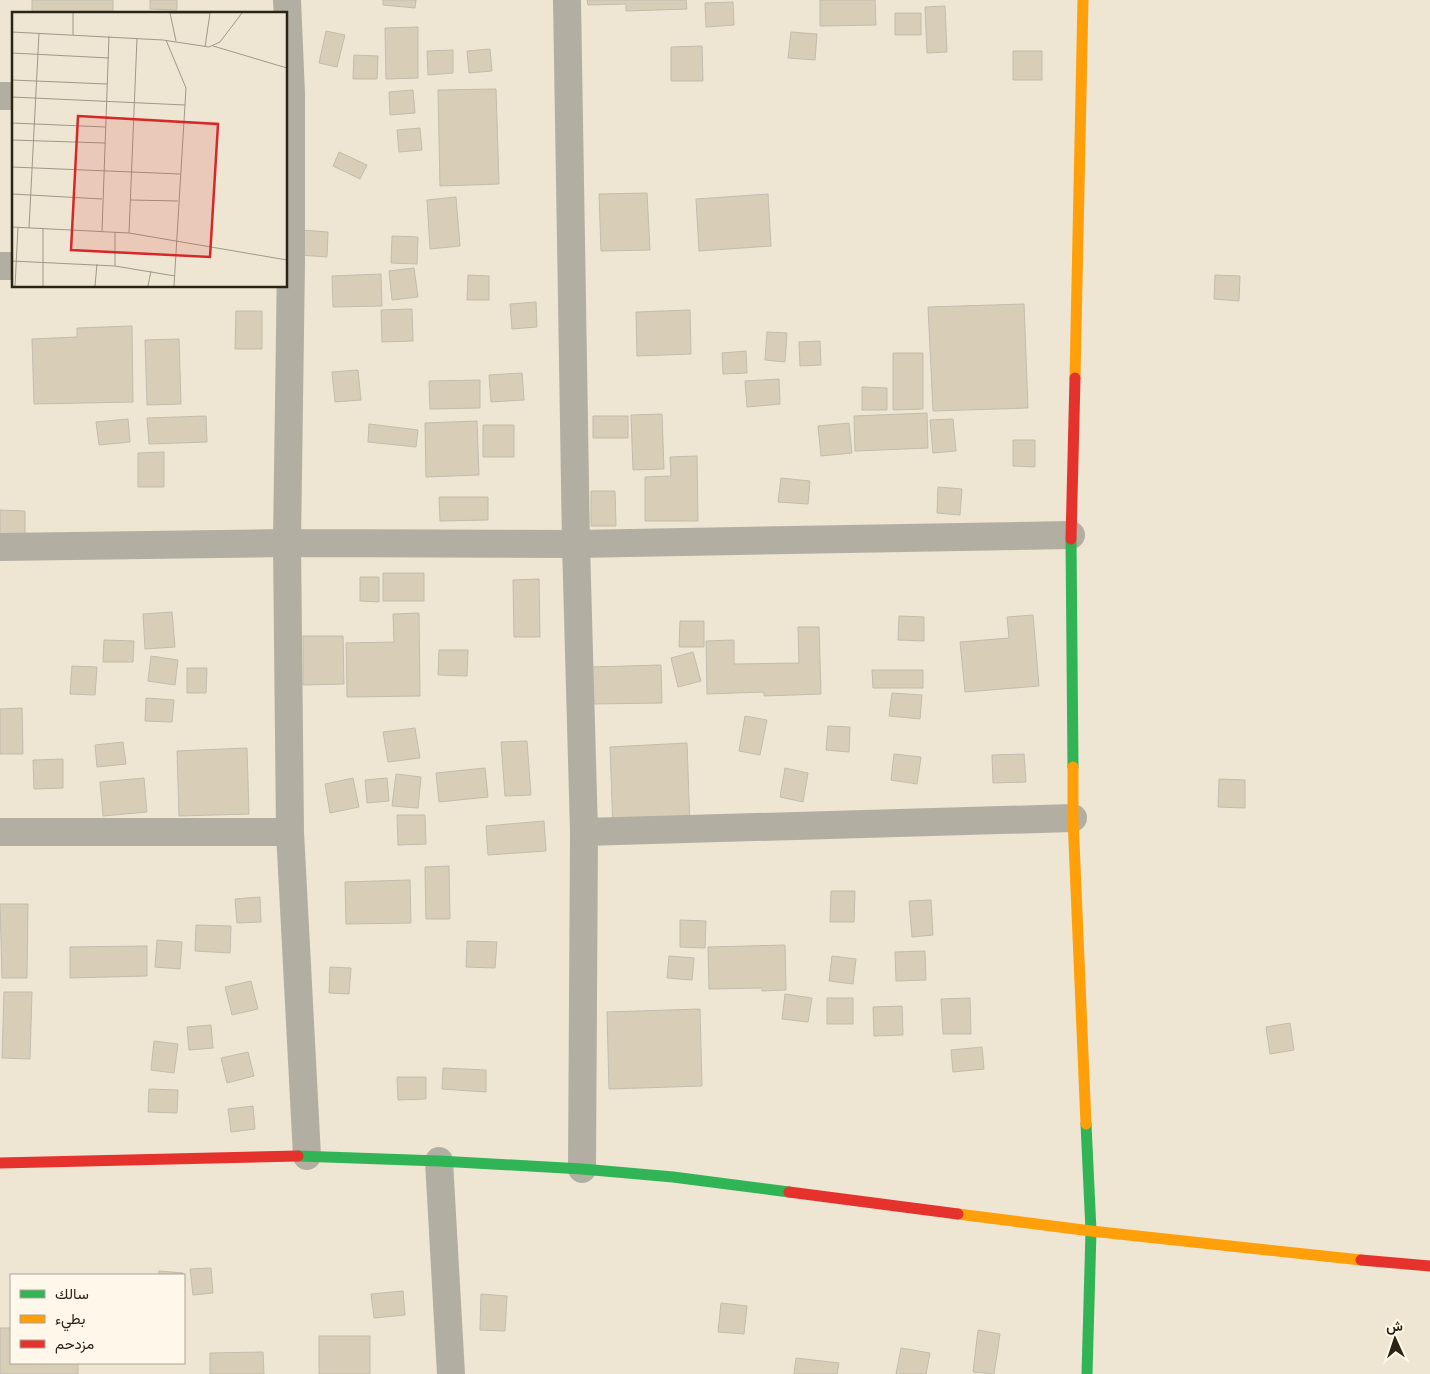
<svg xmlns="http://www.w3.org/2000/svg" width="1430" height="1374" font-family="'Work Sans',Vazirmatn,sans-serif">
  <style>
    .building { fill: #d8ceb8; stroke: #c2bcad }
    .lines { fill: none; stroke-linecap: round; stroke-linejoin: round }
    .street { stroke: #b3aea2; stroke-width: 28 }
    .fast { stroke: #30b455; stroke-width: 11 }
    .slow { stroke: #ff9f0a; stroke-width: 11 }
    .jam { stroke: #e5322d; stroke-width: 11 }
    .inset-road { fill: none; stroke: #a09888; stroke-width: 1 }
    .view { fill: #d62828; fill-opacity: 0.15; stroke: #d62828; stroke-width: 2.5 }
    .inset-edge { fill: none; stroke: #2a2417; stroke-width: 2.5 }
  </style>
  <rect width="100%" height="100%" fill="#eee6d3"/>
  <!-- building -->
  <path class="building" d="M 32,0 L 113,0 L 113,14 L 32,14 Z
    M 150,0 L 177,0 L 177,10 L 150,9 Z
    M 383,0 L 416,0 L 415,8 L 383,5 Z
    M 587,0 L 686,0 L 687,9 L 626,11 L 626,4 L 588,5 Z
    M 820,0 L 875,0 L 876,25 L 820,26 Z
    M 733,2 L 734,25 L 706,27 L 705,3 Z
    M 945,6 L 947,52 L 927,53 L 925,7 Z
    M 895,13 L 921,13 L 921,35 L 895,35 Z
    M 418,27 L 418,78 L 386,79 L 385,28 Z
    M 326,31 L 345,35 L 337,67 L 319,63 Z
    M 791,32 L 817,34 L 815,60 L 788,58 Z
    M 702,46 L 703,81 L 671,81 L 671,47 Z
    M 490,49 L 492,71 L 469,73 L 467,51 Z
    M 453,50 L 453,73 L 428,75 L 427,51 Z
    M 1013,51 L 1042,51 L 1042,80 L 1013,80 Z
    M 354,55 L 378,56 L 377,79 L 353,79 Z
    M 496,89 L 499,184 L 440,186 L 438,90 Z
    M 413,90 L 415,113 L 390,115 L 389,92 Z
    M 420,128 L 422,150 L 399,152 L 397,130 Z
    M 339,152 L 367,165 L 360,179 L 333,166 Z
    M 647,193 L 650,250 L 601,251 L 599,194 Z
    M 768,194 L 771,246 L 699,251 L 696,199 Z
    M 456,197 L 460,246 L 430,249 L 427,200 Z
    M 301,230 L 328,232 L 327,257 L 300,255 Z
    M 392,236 L 418,237 L 417,264 L 391,263 Z
    M 414,268 L 418,297 L 392,300 L 389,271 Z
    M 381,274 L 382,306 L 333,307 L 332,276 Z
    M 468,275 L 489,276 L 489,300 L 467,300 Z
    M 1215,275 L 1240,276 L 1239,301 L 1214,299 Z
    M 536,302 L 537,327 L 512,329 L 510,304 Z
    M 1024,304 L 1028,408 L 933,411 L 928,307 Z
    M 412,309 L 413,341 L 382,342 L 381,310 Z
    M 690,310 L 691,354 L 637,356 L 636,312 Z
    M 236,311 L 262,311 L 262,349 L 235,349 Z
    M 132,326 L 133,402 L 34,404 L 32,339 L 77,337 L 77,328 Z
    M 767,332 L 787,333 L 785,362 L 765,360 Z
    M 179,339 L 181,404 L 147,405 L 145,340 Z
    M 820,341 L 821,365 L 800,366 L 799,342 Z
    M 746,351 L 747,373 L 723,374 L 722,353 Z
    M 893,353 L 923,353 L 923,409 L 893,410 Z
    M 358,370 L 361,400 L 335,402 L 332,372 Z
    M 522,373 L 524,400 L 491,402 L 489,375 Z
    M 779,379 L 780,404 L 747,407 L 745,381 Z
    M 480,380 L 480,408 L 430,409 L 429,381 Z
    M 862,387 L 887,388 L 887,410 L 862,410 Z
    M 927,413 L 928,448 L 855,451 L 854,416 Z
    M 662,414 L 664,469 L 633,470 L 631,415 Z
    M 206,416 L 207,442 L 149,444 L 147,418 Z
    M 593,416 L 628,416 L 628,438 L 593,438 Z
    M 128,419 L 130,442 L 99,445 L 96,422 Z
    M 953,419 L 956,451 L 933,453 L 930,420 Z
    M 477,421 L 479,475 L 426,477 L 425,423 Z
    M 849,423 L 852,453 L 821,456 L 818,426 Z
    M 369,424 L 418,430 L 416,447 L 368,442 Z
    M 483,425 L 514,425 L 514,457 L 483,457 Z
    M 1013,440 L 1035,440 L 1035,467 L 1013,466 Z
    M 164,452 L 164,487 L 138,487 L 138,453 Z
    M 697,456 L 698,521 L 645,521 L 645,477 L 671,476 L 670,457 Z
    M 781,478 L 810,481 L 808,504 L 778,502 Z
    M 938,487 L 962,489 L 960,515 L 937,513 Z
    M 591,491 L 615,491 L 616,526 L 591,526 Z
    M 439,497 L 488,497 L 488,520 L 440,521 Z
    M 0,510 L 25,511 L 25,535 L 0,535 Z
    M 383,573 L 424,573 L 424,601 L 383,601 Z
    M 360,577 L 379,577 L 379,602 L 360,601 Z
    M 539,579 L 540,637 L 514,637 L 513,580 Z
    M 172,612 L 175,647 L 145,649 L 143,614 Z
    M 419,613 L 420,696 L 347,697 L 346,643 L 394,642 L 393,614 Z
    M 1033,615 L 1039,686 L 965,692 L 960,642 L 1009,638 L 1007,617 Z
    M 899,616 L 924,617 L 924,641 L 898,640 Z
    M 680,621 L 704,621 L 704,647 L 679,647 Z
    M 798,627 L 819,627 L 821,694 L 764,696 L 764,692 L 707,694 L 706,641 L 734,640 L 734,664 L 799,663 Z
    M 303,636 L 343,636 L 344,684 L 303,685 Z
    M 104,640 L 134,641 L 133,662 L 103,662 Z
    M 439,650 L 468,650 L 467,676 L 438,675 Z
    M 693,652 L 701,681 L 678,687 L 671,658 Z
    M 151,656 L 178,660 L 175,685 L 148,681 Z
    M 661,665 L 662,703 L 591,704 L 591,667 Z
    M 72,666 L 97,667 L 95,695 L 70,694 Z
    M 187,668 L 207,668 L 206,693 L 187,693 Z
    M 872,670 L 923,670 L 923,688 L 873,688 Z
    M 892,693 L 922,695 L 920,719 L 889,716 Z
    M 146,698 L 174,700 L 172,722 L 145,721 Z
    M 22,708 L 23,754 L 0,754 L 0,709 Z
    M 745,716 L 767,720 L 760,755 L 739,751 Z
    M 828,726 L 850,727 L 849,752 L 826,750 Z
    M 415,728 L 420,758 L 388,762 L 383,732 Z
    M 527,741 L 531,795 L 505,796 L 501,742 Z
    M 123,742 L 126,764 L 97,767 L 95,745 Z
    M 687,743 L 690,826 L 613,829 L 610,747 Z
    M 247,748 L 249,814 L 179,816 L 177,751 Z
    M 894,754 L 921,757 L 917,784 L 891,780 Z
    M 1024,754 L 1026,782 L 993,783 L 992,755 Z
    M 63,759 L 63,788 L 34,789 L 33,760 Z
    M 485,768 L 488,797 L 439,802 L 436,773 Z
    M 785,768 L 808,773 L 803,802 L 780,797 Z
    M 396,774 L 421,777 L 418,808 L 392,806 Z
    M 144,778 L 147,812 L 103,816 L 100,782 Z
    M 353,778 L 359,807 L 330,813 L 325,784 Z
    M 387,778 L 389,801 L 367,803 L 365,780 Z
    M 1219,779 L 1245,780 L 1245,808 L 1218,807 Z
    M 397,815 L 425,815 L 426,844 L 398,845 Z
    M 544,821 L 546,851 L 488,855 L 486,826 Z
    M 449,866 L 450,919 L 426,919 L 425,867 Z
    M 410,880 L 411,923 L 346,924 L 345,882 Z
    M 831,891 L 855,891 L 854,922 L 830,922 Z
    M 260,897 L 261,922 L 237,923 L 235,899 Z
    M 931,900 L 933,935 L 912,937 L 909,901 Z
    M 0,904 L 28,904 L 27,978 L 2,978 Z
    M 680,920 L 706,921 L 705,948 L 680,947 Z
    M 196,925 L 231,926 L 230,953 L 195,951 Z
    M 157,940 L 182,942 L 180,969 L 155,967 Z
    M 467,941 L 497,942 L 495,968 L 466,967 Z
    M 785,945 L 786,990 L 762,991 L 762,988 L 709,989 L 708,947 Z
    M 147,946 L 147,976 L 70,978 L 70,947 Z
    M 925,951 L 926,980 L 896,981 L 895,952 Z
    M 669,956 L 694,958 L 692,980 L 667,978 Z
    M 832,956 L 856,959 L 853,984 L 829,981 Z
    M 330,967 L 351,968 L 349,994 L 329,993 Z
    M 251,981 L 258,1009 L 232,1015 L 225,987 Z
    M 4,992 L 32,992 L 30,1059 L 2,1058 Z
    M 785,994 L 812,998 L 808,1022 L 782,1019 Z
    M 827,998 L 853,998 L 853,1024 L 827,1024 Z
    M 970,998 L 971,1034 L 943,1034 L 941,999 Z
    M 902,1006 L 903,1035 L 874,1036 L 873,1007 Z
    M 700,1009 L 702,1086 L 609,1089 L 607,1012 Z
    M 1290,1023 L 1294,1050 L 1270,1054 L 1266,1027 Z
    M 211,1025 L 213,1048 L 189,1050 L 187,1027 Z
    M 154,1041 L 178,1044 L 174,1073 L 151,1070 Z
    M 982,1047 L 984,1069 L 953,1072 L 951,1050 Z
    M 248,1052 L 254,1076 L 227,1083 L 221,1058 Z
    M 443,1068 L 486,1070 L 486,1092 L 442,1089 Z
    M 397,1077 L 426,1077 L 426,1099 L 398,1100 Z
    M 149,1089 L 178,1090 L 177,1113 L 148,1112 Z
    M 253,1106 L 255,1129 L 231,1132 L 228,1109 Z
    M 211,1268 L 213,1293 L 193,1295 L 190,1269 Z
    M 159,1271 L 183,1273 L 183,1275 L 158,1275 Z
    M 403,1291 L 405,1315 L 374,1318 L 371,1294 Z
    M 481,1294 L 507,1296 L 505,1331 L 480,1330 Z
    M 721,1303 L 747,1306 L 744,1334 L 718,1332 Z
    M 0,1328 L 11,1328 L 11,1363 L 78,1363 L 78,1374 L 0,1374 Z
    M 978,1330 L 1000,1334 L 994,1374 L 973,1372 Z
    M 319,1336 L 370,1336 L 370,1374 L 319,1374 Z
    M 901,1348 L 930,1353 L 926,1374 L 896,1374 Z
    M 263,1352 L 264,1374 L 210,1374 L 210,1353 Z
    M 796,1358 L 839,1363 L 837,1374 L 794,1374 Z"/>
  <g class="lines">
    <!-- street -->
    <path class="street" d="M 287,0 L 291,93 L 291,262 L 287,543 L 290,832 L 307,1156
      M 567,0 L 576,544 L 584,832 L 582,1169
      M 0,96 L 14,96
      M 0,266 L 14,266
      M 0,547 L 287,543 L 576,544 L 1071,535
      M 0,832 L 290,832
      M 584,832 L 1073,818
      M 439,1161 L 451,1374"/>
    <!-- fast -->
    <path class="fast" d="M 1071,539 L 1073,767
      M 1086,1124 L 1091,1231 L 1087,1374
      M 298,1156 L 439,1161 L 582,1169 L 673,1177 L 789,1192"/>
    <!-- slow -->
    <path class="slow" d="M 1075,378 L 1083,0
      M 1073,767 L 1073,818 L 1086,1124
      M 958,1214 L 1091,1231 L 1361,1260"/>
    <!-- jam -->
    <path class="jam" d="M 1071,539 L 1075,378
      M 0,1163 L 298,1156
      M 789,1192 L 958,1214
      M 1361,1260 L 1430,1266"/>
  </g>
  <!-- overview -->
  <g transform="translate(12 12)">
    <rect width="275" height="275" fill="#eee6d3"/>
    <path class="inset-road" d="M 158,1 L 198,1M 158,1 L 164,29M 0,20 L 151,28 L 197,35 L 208,30 L 230,1M 61,23 L 61,1M 154,28 L 174,76 L 162,274M 201,34 L 275,56M 193,35 L 198,1M 0,41 L 97,46M 0,68 L 95,72M 0,85 L 173,93M 0,111 L 94,115M 0,128 L 93,131M 0,155 L 168,162M 0,182 L 90,187M 119,188 L 166,189M 0,215 L 117,221 L 275,248M 17,216 L 27,21M 90,219 L 97,24M 103,220 L 103,254M 117,221 L 125,26M 0,249 L 103,254 L 163,264M 3,274 L 6,215M 31,274 L 31,217M 83,274 L 85,252M 136,274 L 139,259"/>
    <path class="view" d="M 66,104 L 206,112 L 198,245 L 59,238 Z"/>
    <rect width="275" height="275" class="inset-edge"/>
  </g>
  <!-- legend -->
  <rect x="10" y="1274" width="175" height="90" fill="#fff8ea" stroke="#aaa396"/>
  <rect x="20" y="1290" width="25" height="8" fill="#30b455" stroke="#aaa396"/>
  <text x="55" y="1299" font-size="15" fill="#2a2417">سالك</text>
  <rect x="20" y="1315" width="25" height="8" fill="#ff9f0a" stroke="#aaa396"/>
  <text x="55" y="1324" font-size="15" fill="#2a2417">بطيء</text>
  <rect x="20" y="1340" width="25" height="8" fill="#e5322d" stroke="#aaa396"/>
  <text x="55" y="1349" font-size="15" fill="#2a2417">مزدحم</text>
  <!-- north arrow -->
  <g transform="translate(1395 1339) rotate(357)" stroke="#fff8ea" stroke-width="4" paint-order="stroke">
  <path d="M0-4L9 19L0 12L-9 19Z" fill="#2a2417"/>
  <text y="-8" font-size="14" font-weight="bold" text-anchor="middle" fill="#2a2417">ش</text>
  </g>
</svg>
